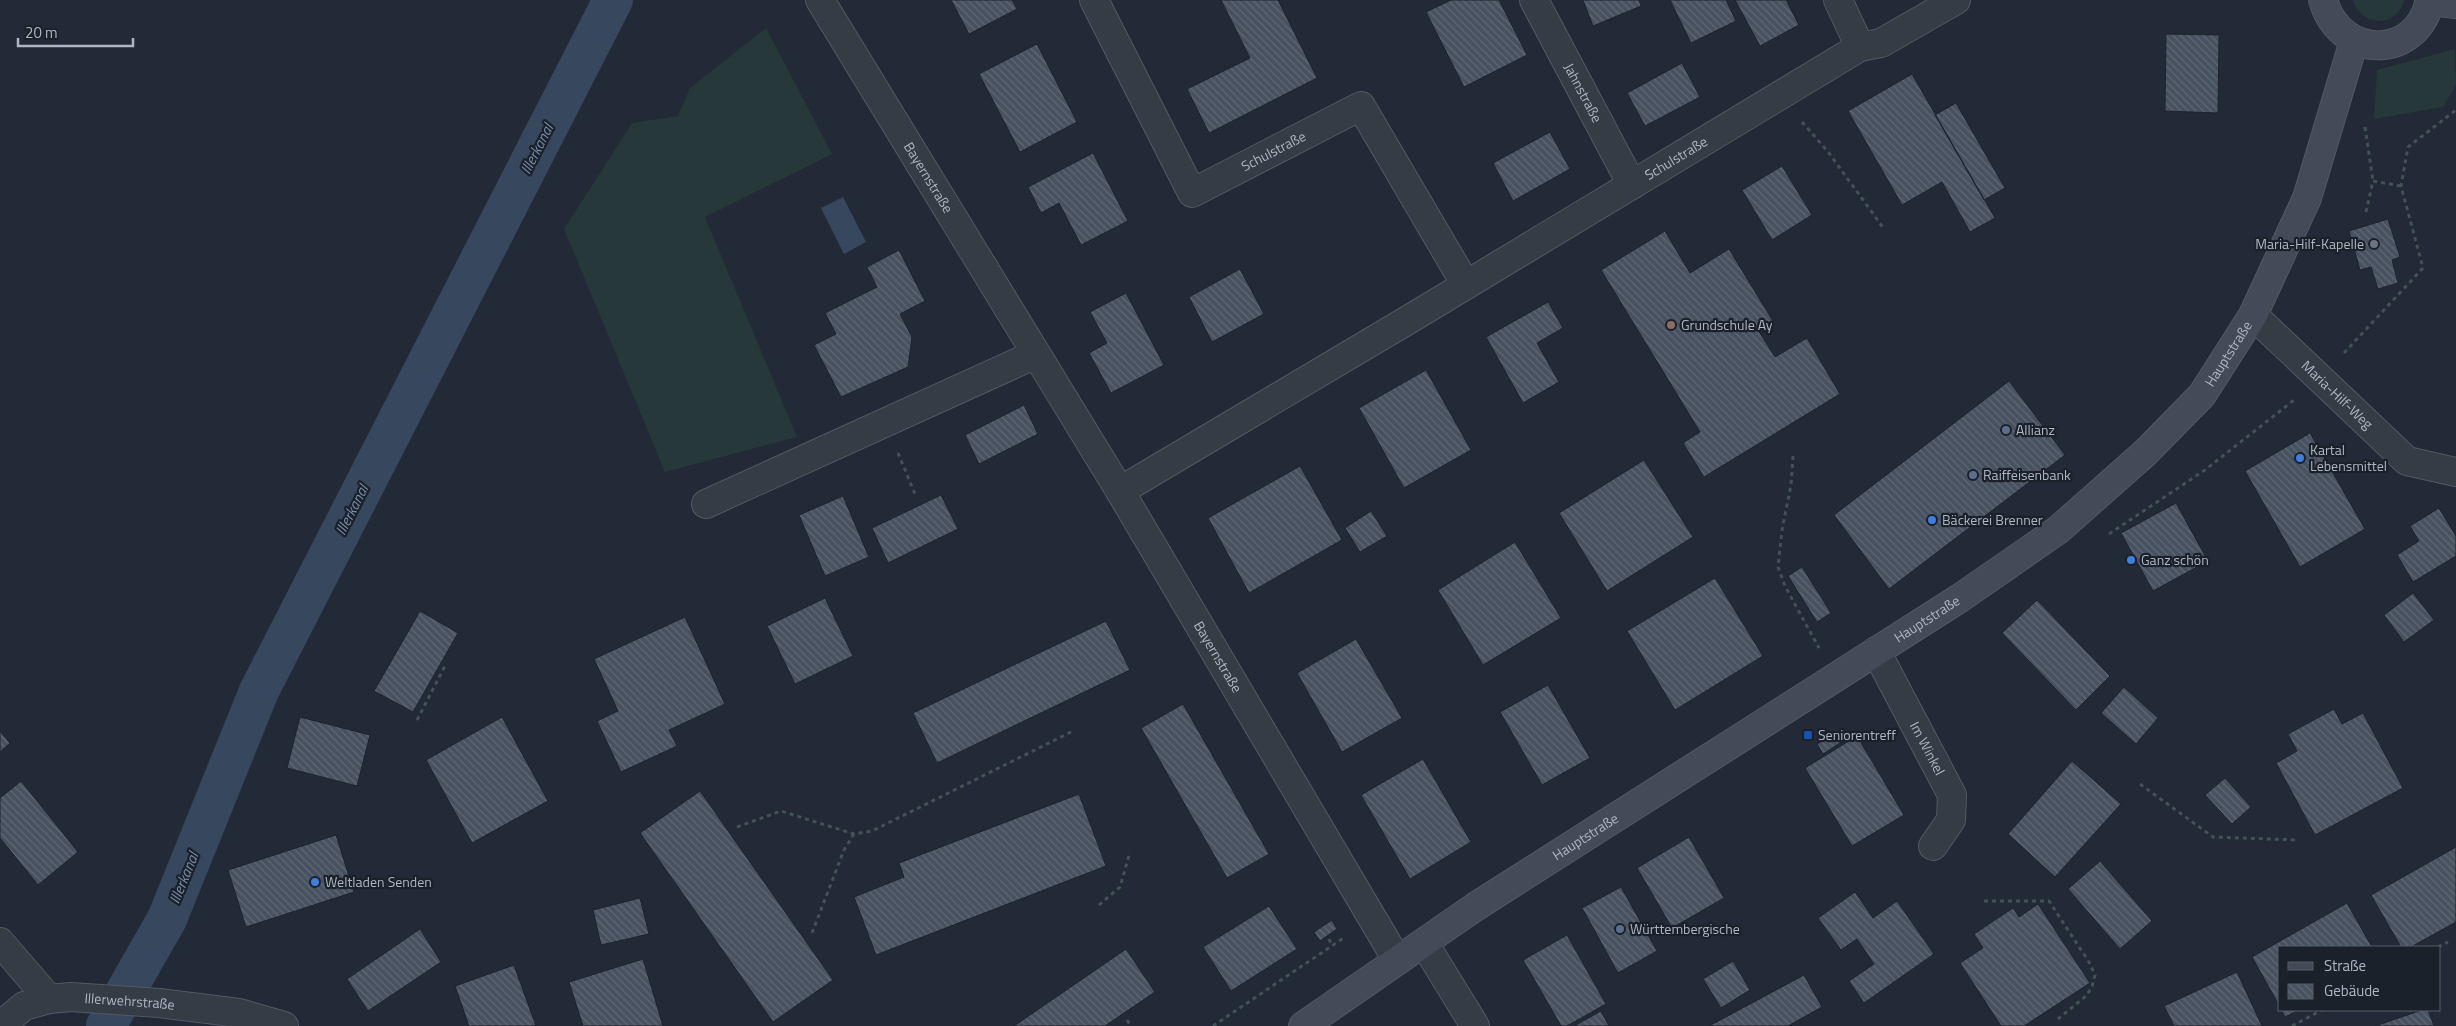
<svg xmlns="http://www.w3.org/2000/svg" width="2456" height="1026" font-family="'Titillium Web',sans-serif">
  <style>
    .grass { fill: #263839 }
    .water { fill: #37475e }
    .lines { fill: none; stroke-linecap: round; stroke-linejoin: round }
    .canal { stroke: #37475e; stroke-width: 40 }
    .building { fill: url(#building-back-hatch); stroke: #1c232d }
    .street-casing { stroke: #525964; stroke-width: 30 }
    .secondary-casing { stroke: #525964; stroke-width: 30 }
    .path { stroke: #425356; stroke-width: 3; stroke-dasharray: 4 4; stroke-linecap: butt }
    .street { stroke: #343c46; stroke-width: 28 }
    .secondary { stroke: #434b59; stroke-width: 28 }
    .worship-dot { fill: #6b7280; stroke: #1a212b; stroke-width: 2 }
    .education-dot { fill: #8d6e63; stroke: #1a212b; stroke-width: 2 }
    .service-dot { fill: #5c6f8a; stroke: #1a212b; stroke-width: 2 }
    .shop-dot { fill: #3f7fe0; stroke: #1a212b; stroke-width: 2 }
    .transit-dot { fill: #1a4fb4; stroke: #1a212b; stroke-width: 2 }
    .labels { text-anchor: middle; stroke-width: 4.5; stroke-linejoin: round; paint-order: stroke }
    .street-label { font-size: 14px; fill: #afb6c3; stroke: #1a212b }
    .poi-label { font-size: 14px; fill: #afb6c3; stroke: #1a212b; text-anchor: start }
    .water-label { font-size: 15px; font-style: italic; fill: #788daa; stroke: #1a212b }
  </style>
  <defs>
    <pattern id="building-back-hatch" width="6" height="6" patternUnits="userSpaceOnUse" patternTransform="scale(1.25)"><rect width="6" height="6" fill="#475160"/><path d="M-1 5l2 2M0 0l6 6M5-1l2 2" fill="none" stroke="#5f6875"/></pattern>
  </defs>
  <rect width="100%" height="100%" fill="#212a36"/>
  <!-- grass -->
  <path class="grass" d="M 2353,0 L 2404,0 C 2397,29 2361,27 2353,0 Z
    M 766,28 L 832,154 L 705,217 L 797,437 L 665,472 L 564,229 L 632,123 L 678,116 L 690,88 Z
    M 2455,49 L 2456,85 L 2443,107 L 2374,119 L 2377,70 Z"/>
  <!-- water -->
  <path class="water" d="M 843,197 L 866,242 L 844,254 L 821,208 Z"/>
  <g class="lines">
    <!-- canal -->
    <path class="canal" d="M 106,1026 L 167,919 L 259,691 L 613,0"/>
  </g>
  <!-- building -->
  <path class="building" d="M 951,0 L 1012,0 L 1017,9 L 969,34 Z
    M 1221,0 L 1278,0 L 1317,78 L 1209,133 L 1187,89 L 1250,58 Z
    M 1451,0 L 1499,0 L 1527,55 L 1464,87 L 1426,12 Z
    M 1583,0 L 1639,0 L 1641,6 L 1593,26 Z
    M 1670,0 L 1726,0 L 1736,21 L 1691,43 Z
    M 1735,0 L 1786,0 L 1799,25 L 1760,46 Z
    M 2166,34 L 2219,35 L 2218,113 L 2165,111 Z
    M 1037,44 L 1077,122 L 1020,152 L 979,74 Z
    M 1682,63 L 1700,97 L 1645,126 L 1627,93 Z
    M 1912,74 L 1995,218 L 1970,232 L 1942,182 L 1902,205 L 1848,111 Z
    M 1956,103 L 2005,188 L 1984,200 L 1935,115 Z
    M 1550,132 L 1570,169 L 1513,201 L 1493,163 Z
    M 1093,153 L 1128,221 L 1081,245 L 1059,203 L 1041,213 L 1028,187 Z
    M 1782,166 L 1812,215 L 1772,240 L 1742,190 Z
    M 2388,219 L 2400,257 L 2392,260 L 2398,283 L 2378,289 L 2371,267 L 2360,270 L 2349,231 Z
    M 1665,231 L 1690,273 L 1729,249 L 1773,321 L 1758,330 L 1775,357 L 1807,338 L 1840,394 L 1704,477 L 1683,443 L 1700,432 L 1601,270 Z
    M 899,250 L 925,301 L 900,314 L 912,337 L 908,367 L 841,397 L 814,345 L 836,334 L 825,313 L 877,287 L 867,267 Z
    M 1240,269 L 1264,314 L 1212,342 L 1189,297 Z
    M 1126,293 L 1164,365 L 1111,393 L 1089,353 L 1107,343 L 1090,312 Z
    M 1548,302 L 1563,328 L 1537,343 L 1559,382 L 1523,403 L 1486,337 Z
    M 1426,370 L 1471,450 L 1404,488 L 1359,408 Z
    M 2009,381 L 2065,455 L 1889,589 L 1834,515 Z
    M 1024,405 L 1038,434 L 979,464 L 965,435 Z
    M 2310,433 L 2365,529 L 2300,567 L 2245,471 Z
    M 1644,460 L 1693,537 L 1607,591 L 1559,513 Z
    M 1300,466 L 1342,540 L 1249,593 L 1208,518 Z
    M 941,495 L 958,529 L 888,563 L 872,528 Z
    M 843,496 L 869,557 L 825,576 L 799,515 Z
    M 2176,503 L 2208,561 L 2153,591 L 2121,533 Z
    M 2439,508 L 2456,536 L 2456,556 L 2413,582 L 2397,555 L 2419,541 L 2410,526 Z
    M 1371,511 L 1387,536 L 1360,552 L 1345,528 Z
    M 1515,542 L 1561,618 L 1483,665 L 1438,590 Z
    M 1802,567 L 1831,613 L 1817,622 L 1788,576 Z
    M 1715,578 L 1763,656 L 1675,710 L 1627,631 Z
    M 2413,593 L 2434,620 L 2404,642 L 2384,615 Z
    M 825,598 L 853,656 L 795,684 L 767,626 Z
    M 2037,600 L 2110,676 L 2076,710 L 2002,633 Z
    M 420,611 L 458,633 L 413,712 L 374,691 Z
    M 685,617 L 725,704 L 669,730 L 677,746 L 621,772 L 597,721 L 618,711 L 594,659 Z
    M 1106,621 L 1130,670 L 937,763 L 913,713 Z
    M 1356,639 L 1402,718 L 1342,752 L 1297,673 Z
    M 1548,685 L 1590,758 L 1542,785 L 1500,712 Z
    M 2124,687 L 2158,718 L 2136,744 L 2101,713 Z
    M 1183,704 L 1269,854 L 1227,878 L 1141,728 Z
    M 2334,709 L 2342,724 L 2363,713 L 2403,788 L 2315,835 L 2276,763 L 2297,751 L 2288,734 Z
    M 300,717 L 370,735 L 357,786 L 287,768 Z
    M 502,717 L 548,801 L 472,843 L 426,760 Z
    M 0,731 L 10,743 L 0,752 Z
    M 1838,731 L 1843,741 L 1823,754 L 1817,744 Z
    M 1857,736 L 1904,815 L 1852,846 L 1805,768 Z
    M 1423,759 L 1471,842 L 1410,879 L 1361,795 Z
    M 2072,761 L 2121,804 L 2055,877 L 2008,834 Z
    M 2225,778 L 2251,807 L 2232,824 L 2205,795 Z
    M 21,781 L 78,852 L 38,885 L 0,838 L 0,798 Z
    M 700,791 L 833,980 L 773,1022 L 640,833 Z
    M 1079,794 L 1106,866 L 876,955 L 854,897 L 904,877 L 899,863 Z
    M 336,835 L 354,892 L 246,927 L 228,870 Z
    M 1689,837 L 1724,898 L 1672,928 L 1637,868 Z
    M 2456,847 L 2456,922 L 2411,947 L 2401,947 L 2371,895 Z
    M 2100,861 L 2152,921 L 2120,949 L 2068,889 Z
    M 1621,887 L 1657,951 L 1618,973 L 1582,908 Z
    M 1855,892 L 1873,918 L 1897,901 L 1934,954 L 1864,1003 L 1849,981 L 1874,964 L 1857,939 L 1841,950 L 1818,918 Z
    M 640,898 L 649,934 L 601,945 L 593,910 Z
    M 2347,903 L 2372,947 L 2280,947 L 2280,1007 L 2252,957 Z
    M 2038,904 L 2090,983 L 2024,1026 L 2001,1026 L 1960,963 L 1983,948 L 1974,934 L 2013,908 L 2019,917 Z
    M 1269,906 L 1297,949 L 1231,991 L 1203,947 Z
    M 1332,920 L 1337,929 L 1320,941 L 1314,932 Z
    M 420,929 L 441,962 L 368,1011 L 347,979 Z
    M 1567,935 L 1606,1004 L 1567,1026 L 1561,1026 L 1523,960 Z
    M 1126,949 L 1155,992 L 1105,1026 L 1014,1026 Z
    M 643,959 L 663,1026 L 583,1026 L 569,982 Z
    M 1733,961 L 1750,990 L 1721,1008 L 1703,979 Z
    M 514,965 L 536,1026 L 469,1026 L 455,986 Z
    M 2237,972 L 2262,1026 L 2174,1026 L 2164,1006 Z
    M 1804,975 L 1822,1007 L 1788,1026 L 1709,1026 Z
    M 2281,1010 L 2299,1010 L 2285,1017 Z
    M 2422,1010 L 2428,1010 L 2434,1026 L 2375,1026 Z
    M 1601,1011 L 1609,1026 L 1574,1026 Z"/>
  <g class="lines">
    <defs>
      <g id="street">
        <path id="s1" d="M 820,0 L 1120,491 L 1397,960"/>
        <path id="s2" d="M 1094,0 L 1192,193 L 1361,106 L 1466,285"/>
        <path id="s3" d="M 1534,0 L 1632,185"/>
        <path d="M 1838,0 L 1860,47"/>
        <path id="s4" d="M 2253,315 L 2407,461 L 2456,472"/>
        <path id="s5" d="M 1120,491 L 1413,317 L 1860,47 L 1881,43 L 1956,0"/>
        <path d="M 706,504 L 1036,354"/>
        <path id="s6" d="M 1876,651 L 1952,795 L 1951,820 L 1933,846"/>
        <path id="s7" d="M 0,942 L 49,999 L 71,997 L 159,1003 L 239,1013 L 284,1026"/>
        <path d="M 1424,943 L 1475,1026"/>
        <path d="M 0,1026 L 24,1006 L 49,999"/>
      </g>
      <g id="secondary">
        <path d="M 2323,0 C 2340,60 2417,61 2430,0"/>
        <path d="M 2429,1 L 2456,4"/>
        <path id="s8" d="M 1303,1026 L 1475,907 L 1960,598 L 2058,530 L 2145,453 L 2202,395 L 2253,315 L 2307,198 L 2354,41"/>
      </g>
    </defs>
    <!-- street casing -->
    <use href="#street" class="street-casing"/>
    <!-- secondary casing -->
    <use href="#secondary" class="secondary-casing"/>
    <!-- path -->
    <path class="path" d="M 1802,122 L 1829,153 L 1884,229
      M 2365,127 L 2373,181
      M 2366,212 L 2373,181 L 2401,186
      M 2344,353 L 2423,268 L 2401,186 L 2408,147 L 2456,110
      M 898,453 L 915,494
      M 1793,456 L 1791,485 L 1782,530 L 1778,567 L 1785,586 L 1819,648
      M 2109,534 L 2205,470 L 2294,400
      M 417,720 L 446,664
      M 2140,784 L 2213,837 L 2298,840
      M 737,827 L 781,811 L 854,834 L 872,831 L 1073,731
      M 1984,901 L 2049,901 L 2089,962 L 2095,975 L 2092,987 L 2086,996 L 2058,1019
      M 1099,905 L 1120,887 L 1130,852
      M 812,933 L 844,850 L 854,834
      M 1329,939 L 1332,946
      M 2438,947 L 2448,942
      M 1127,1020 L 1131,1026
      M 1213,1026 L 1345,937
      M 2292,1026 L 2322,1010"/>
    <!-- street -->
    <use href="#street" class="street"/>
    <!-- secondary -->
    <use href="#secondary" class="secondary"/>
  </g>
  <!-- markers -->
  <circle class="worship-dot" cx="2374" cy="244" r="5"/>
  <circle class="education-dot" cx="1671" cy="325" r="5"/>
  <g class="service-dot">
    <circle cx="2006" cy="430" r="5"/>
    <circle cx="1973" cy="475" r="5"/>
    <circle cx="1620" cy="929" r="5"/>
  </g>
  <g class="shop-dot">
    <circle cx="2300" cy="458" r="5"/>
    <circle cx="1932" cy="520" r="5"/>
    <circle cx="2131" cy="560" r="5"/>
    <circle cx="315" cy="882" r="5"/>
  </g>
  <rect class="transit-dot" x="1803" y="730" width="10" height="10" rx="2.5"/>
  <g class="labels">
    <!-- street labels -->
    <g class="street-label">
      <text dy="5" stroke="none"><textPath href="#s3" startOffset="105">Jahnstraße</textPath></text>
      <text dy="5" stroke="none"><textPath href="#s2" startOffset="308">Schulstraße</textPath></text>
      <text dy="5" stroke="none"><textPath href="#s5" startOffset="648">Schulstraße</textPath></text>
      <text dy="5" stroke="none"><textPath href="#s1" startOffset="208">Bayernstraße</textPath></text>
      <text dy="5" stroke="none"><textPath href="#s8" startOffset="1150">Hauptstraße</textPath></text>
      <text dy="5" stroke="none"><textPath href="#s4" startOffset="116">Maria-Hilf-Weg</textPath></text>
      <text dy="5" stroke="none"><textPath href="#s8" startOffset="745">Hauptstraße</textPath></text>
      <text dy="5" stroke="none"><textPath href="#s1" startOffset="768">Bayernstraße</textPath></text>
      <text dy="5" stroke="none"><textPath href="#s6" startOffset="110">Im Winkel</textPath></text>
      <text dy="5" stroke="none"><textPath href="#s8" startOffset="340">Hauptstraße</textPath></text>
      <text dy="5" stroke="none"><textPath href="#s7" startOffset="156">Illerwehrstraße</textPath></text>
    </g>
    <!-- poi labels -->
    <g class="poi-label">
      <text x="2364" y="249" text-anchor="end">Maria-Hilf-Kapelle</text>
      <text x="1681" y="330">Grundschule Ay</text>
      <text x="2016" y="435">Allianz</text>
      <text x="2310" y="455">Kartal<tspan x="2310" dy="16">Lebensmittel</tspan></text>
      <text x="1983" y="480">Raiffeisenbank</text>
      <text x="1942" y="525">Bäckerei Brenner</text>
      <text x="2141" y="565">Ganz schön</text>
      <text x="1818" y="740">Seniorentreff</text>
      <text x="325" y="887">Weltladen Senden</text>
      <text x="1630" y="934">Württembergische</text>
    </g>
    <!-- water labels -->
    <g class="water-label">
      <text transform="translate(537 149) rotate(-63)" y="5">Illerkanal</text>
      <text transform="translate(352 510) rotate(-63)" y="5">Illerkanal</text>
      <text transform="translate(184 878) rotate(-68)" y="5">Illerkanal</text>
    </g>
  </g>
  <!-- legend -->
  <rect x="2278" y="946" width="162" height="65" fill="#1a212b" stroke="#565d68"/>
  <rect x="2288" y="962" width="25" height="8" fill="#434b59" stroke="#565d68"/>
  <text x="2324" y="971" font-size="15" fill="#afb6c3">Straße</text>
  <rect x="2288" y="984" width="25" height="15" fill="url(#building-back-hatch)" stroke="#565d68"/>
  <text x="2324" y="996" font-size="15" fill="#afb6c3">Gebäude</text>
  <!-- scale -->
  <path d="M18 38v8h115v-8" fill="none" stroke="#afb6c3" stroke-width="2.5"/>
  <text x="25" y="38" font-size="15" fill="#afb6c3" stroke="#1a212b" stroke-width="4" paint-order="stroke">20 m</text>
</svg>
